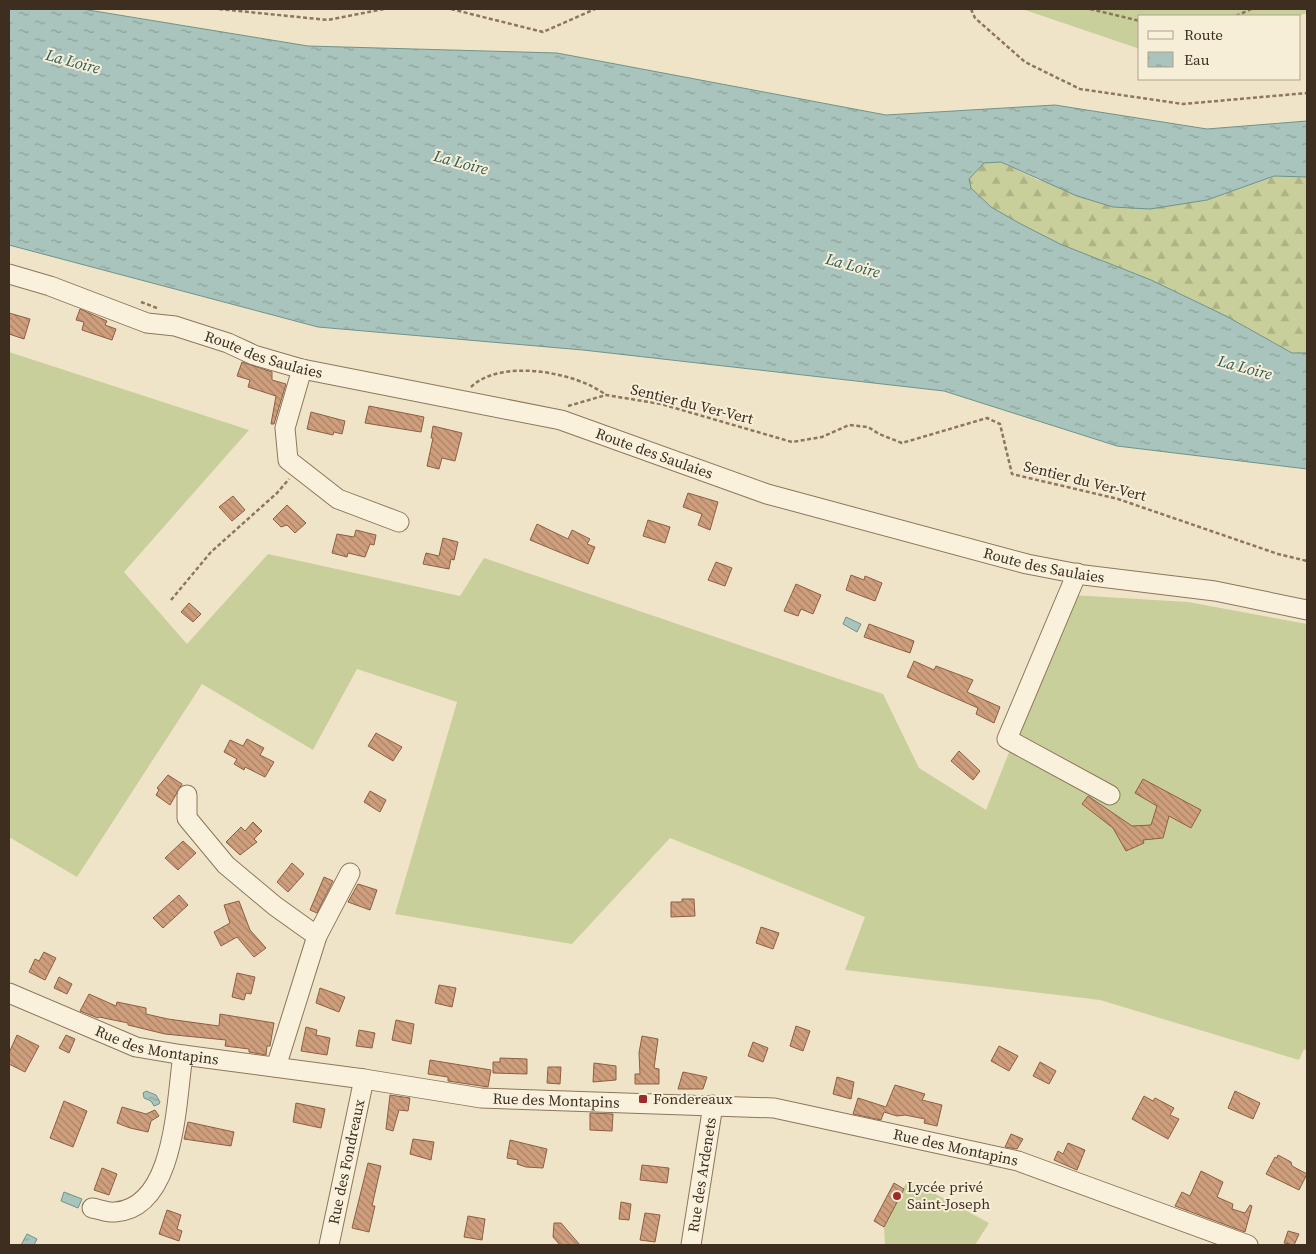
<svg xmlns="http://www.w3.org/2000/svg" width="1316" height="1254" font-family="'Source Serif 4',serif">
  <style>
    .grass { fill: #c9cf9b }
    .forest { fill: url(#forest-firs) }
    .water { fill: url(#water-ripples); stroke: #6f938a }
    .building { fill: url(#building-back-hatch); stroke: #8d5f41 }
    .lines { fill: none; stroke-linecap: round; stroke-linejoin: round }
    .minor-casing { stroke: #8d765c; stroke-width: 21 }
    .path { stroke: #8d765c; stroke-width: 2.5; stroke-dasharray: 4 2.5; stroke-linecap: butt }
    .minor { stroke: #faf1dc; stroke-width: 19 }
    .poi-dot { fill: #9e2a2b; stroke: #f7eed8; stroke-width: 2 }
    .labels { text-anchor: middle; stroke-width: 4; stroke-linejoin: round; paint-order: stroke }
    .street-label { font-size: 15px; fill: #3d2e20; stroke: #f7eed8 }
    .poi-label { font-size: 15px; fill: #3d2e20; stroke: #f7eed8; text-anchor: start }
    .water-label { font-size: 16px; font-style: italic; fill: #2f5d5a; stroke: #f7eed8 }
  </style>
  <defs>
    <pattern id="forest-firs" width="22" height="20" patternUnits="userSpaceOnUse" patternTransform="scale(1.25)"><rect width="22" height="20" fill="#c9cf9b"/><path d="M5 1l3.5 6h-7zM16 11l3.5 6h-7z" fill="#aeb285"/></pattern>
    <pattern id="water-ripples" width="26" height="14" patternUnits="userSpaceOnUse" patternTransform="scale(1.25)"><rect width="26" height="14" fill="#a9c4bc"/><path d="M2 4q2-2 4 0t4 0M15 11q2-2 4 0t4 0" fill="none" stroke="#8ba098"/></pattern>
    <pattern id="building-back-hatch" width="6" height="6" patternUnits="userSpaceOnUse" patternTransform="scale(1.25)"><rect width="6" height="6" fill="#cf9f7d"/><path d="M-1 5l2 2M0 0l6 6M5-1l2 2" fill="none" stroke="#a98266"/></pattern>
  </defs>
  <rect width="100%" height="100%" fill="#f0e4c8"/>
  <!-- grass -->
  <path class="grass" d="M 1022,9 L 1307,9 L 1307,13 L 1298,16 L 1140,16 L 1140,49 Z
    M 9,352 L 249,430 L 124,572 L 187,644 L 268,554 L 460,596 L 484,558 L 883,694 L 919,768 L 986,810 L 1072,595 L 1188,602 L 1307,624 L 1307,1051 L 1304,1049 L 1299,1060 L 1100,1000 L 845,970 L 865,917 L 670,838 L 572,944 L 395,914 L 457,702 L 357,669 L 313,750 L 202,684 L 77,877 L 9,837 Z
    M 908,1179 L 989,1223 L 975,1245 L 885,1245 L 884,1227 Z"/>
  <!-- forest -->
  <path class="forest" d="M 1001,162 L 1038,180 L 1207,200 L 1274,176 L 1307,177 L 1307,353 L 1292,353 L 1226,316 L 1151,280 L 1060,244 L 1019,223 L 991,207 L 971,188 L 969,179 L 984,163 Z"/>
  <!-- water -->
  <path class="water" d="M 9,9 L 82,9 L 308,46 L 557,53 L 886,115 L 1055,105 L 1207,129 L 1307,121 L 1307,177 L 1274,176 L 1207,200 L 1150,209 L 1113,207 L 1077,196 L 1001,162 L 984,163 L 969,179 L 971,188 L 991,207 L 1019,223 L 1060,244 L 1151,280 L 1226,316 L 1292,353 L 1307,353 L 1307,469 L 1117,446 L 944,391 L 583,350 L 318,327 L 9,245 Z
    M 846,617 L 861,624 L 857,632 L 843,624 Z
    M 146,1091 L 156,1095 L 160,1102 L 159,1104 L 154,1106 L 151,1101 L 144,1098 L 143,1093 Z
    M 64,1192 L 82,1199 L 78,1208 L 61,1201 Z
    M 27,1234 L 37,1239 L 34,1245 L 21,1245 Z"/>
  <!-- building -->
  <path class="building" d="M 80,309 L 107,321 L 105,325 L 116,329 L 112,340 L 82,330 L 84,322 L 76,320 Z
    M 9,313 L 30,319 L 24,339 L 9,334 Z
    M 242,362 L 272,372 L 272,380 L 286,384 L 274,424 L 271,424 L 276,396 L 248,387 L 250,380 L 237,376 Z
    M 369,406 L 424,417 L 421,432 L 365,423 Z
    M 311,412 L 345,421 L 342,434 L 334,432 L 333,435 L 307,429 Z
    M 433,426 L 462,433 L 455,461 L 442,458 L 439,469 L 427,466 L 433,438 L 431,438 Z
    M 688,493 L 718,502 L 710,530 L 698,525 L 702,514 L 683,507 Z
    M 233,496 L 245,510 L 232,521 L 219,507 Z
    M 287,505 L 306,523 L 295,533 L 287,525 L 281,527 L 273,519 Z
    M 648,520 L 670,527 L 665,543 L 643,536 Z
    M 537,524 L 568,539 L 572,530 L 590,539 L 587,544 L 595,547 L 588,564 L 530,540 Z
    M 356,530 L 376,535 L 374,545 L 370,544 L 365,557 L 348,553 L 347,557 L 332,553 L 337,534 L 354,537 Z
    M 443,538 L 458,542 L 454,560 L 451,559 L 449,569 L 423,564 L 426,553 L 439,556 Z
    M 716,562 L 732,568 L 725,586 L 708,580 Z
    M 851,575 L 864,580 L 865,576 L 882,583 L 875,601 L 846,590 Z
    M 796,584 L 821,595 L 813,614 L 801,609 L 798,616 L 784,611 Z
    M 189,603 L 201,614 L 193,622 L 181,612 Z
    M 869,624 L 914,641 L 910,653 L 864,637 Z
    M 914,661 L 934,670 L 936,666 L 973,680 L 967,692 L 1000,707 L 994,723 L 976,714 L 978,708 L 907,677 Z
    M 376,733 L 402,747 L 393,761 L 368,746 Z
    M 247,739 L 264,748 L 260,755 L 274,762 L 265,777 L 245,767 L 244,770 L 234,764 L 237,759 L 224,752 L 230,740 L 243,746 Z
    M 959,751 L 980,771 L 973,780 L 951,761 Z
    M 168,775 L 182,784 L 170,805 L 156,795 L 159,790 L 157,788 Z
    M 1143,779 L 1201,810 L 1191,828 L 1169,816 L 1163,838 L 1143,840 L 1144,843 L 1126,851 L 1113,828 L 1082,804 L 1088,796 L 1132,826 L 1151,825 L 1157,806 L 1135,793 Z
    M 370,791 L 386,800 L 380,812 L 364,802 Z
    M 253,822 L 262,831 L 254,839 L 257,842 L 240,855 L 226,842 L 241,827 L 245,831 Z
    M 183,841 L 196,853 L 178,870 L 165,858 Z
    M 292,863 L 304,874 L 288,892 L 277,882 Z
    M 324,877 L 333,881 L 317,913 L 310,910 Z
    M 358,884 L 377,890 L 370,910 L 348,902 Z
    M 179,895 L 188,905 L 163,928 L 153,918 Z
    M 682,899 L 694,899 L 695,916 L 671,917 L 671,902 L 682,902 Z
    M 239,901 L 250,930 L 266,948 L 254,957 L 237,937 L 221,946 L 214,932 L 230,923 L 224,905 Z
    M 761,927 L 779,933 L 773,949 L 756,943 Z
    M 44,952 L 56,958 L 45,980 L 29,972 L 35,959 L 39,961 Z
    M 237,973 L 255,977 L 251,994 L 246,993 L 244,1000 L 232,997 Z
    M 59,977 L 72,984 L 67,994 L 54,988 Z
    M 439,985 L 456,988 L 452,1007 L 435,1003 Z
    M 320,988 L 345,997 L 339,1012 L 316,1003 Z
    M 89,994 L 116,1006 L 117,1002 L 146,1008 L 146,1014 L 168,1019 L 219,1026 L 220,1014 L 274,1023 L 270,1046 L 267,1046 L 266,1055 L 249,1052 L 249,1049 L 225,1046 L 226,1040 L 165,1034 L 128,1025 L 128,1023 L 99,1017 L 98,1018 L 80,1011 Z
    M 396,1020 L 414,1024 L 411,1044 L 392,1040 Z
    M 796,1026 L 810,1031 L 803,1051 L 790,1046 Z
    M 306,1027 L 317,1030 L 316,1035 L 330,1038 L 327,1055 L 301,1051 Z
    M 359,1030 L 375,1033 L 372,1048 L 356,1046 Z
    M 17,1035 L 39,1046 L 25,1072 L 9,1064 L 9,1053 Z
    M 66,1035 L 75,1039 L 69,1053 L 59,1048 Z
    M 642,1036 L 658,1039 L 654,1068 L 659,1069 L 659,1084 L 635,1084 L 635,1074 L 640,1074 L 639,1053 Z
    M 753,1042 L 768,1048 L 763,1062 L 748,1056 Z
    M 999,1046 L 1018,1056 L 1009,1071 L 991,1061 Z
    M 500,1058 L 527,1059 L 527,1074 L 493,1073 L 493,1062 L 500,1062 Z
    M 430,1060 L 491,1070 L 488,1087 L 448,1081 L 448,1077 L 428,1074 Z
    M 1040,1062 L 1056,1071 L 1049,1084 L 1033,1076 Z
    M 594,1063 L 616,1066 L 616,1080 L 593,1082 Z
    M 548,1067 L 561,1067 L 560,1084 L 547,1083 Z
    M 683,1072 L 707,1077 L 703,1089 L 678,1089 Z
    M 837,1077 L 854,1082 L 851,1099 L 833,1094 Z
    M 895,1085 L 925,1094 L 922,1100 L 942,1105 L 937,1126 L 924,1123 L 925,1119 L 905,1115 L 897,1116 L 884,1112 L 881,1120 L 853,1114 L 858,1098 L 886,1107 Z
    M 1235,1091 L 1260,1103 L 1253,1119 L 1228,1108 Z
    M 390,1095 L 410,1098 L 408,1111 L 399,1110 L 393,1131 L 386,1129 Z
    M 1144,1096 L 1153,1101 L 1155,1098 L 1174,1108 L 1170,1115 L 1179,1119 L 1168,1139 L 1132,1119 Z
    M 64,1101 L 87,1111 L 73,1147 L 50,1138 Z
    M 296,1103 L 325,1109 L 321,1128 L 293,1122 Z
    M 122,1107 L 146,1114 L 155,1110 L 159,1116 L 151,1121 L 148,1132 L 130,1128 L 117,1123 Z
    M 590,1113 L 613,1114 L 612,1131 L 590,1130 Z
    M 188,1122 L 234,1132 L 231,1146 L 184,1139 Z
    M 1011,1134 L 1023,1139 L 1017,1149 L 1005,1147 Z
    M 413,1139 L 434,1142 L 431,1160 L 410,1154 Z
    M 510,1140 L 547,1149 L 543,1168 L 526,1167 L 517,1164 L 518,1160 L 507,1158 Z
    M 1068,1143 L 1085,1150 L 1077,1170 L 1054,1160 L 1058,1151 L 1063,1154 Z
    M 1278,1155 L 1291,1162 L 1292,1166 L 1307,1174 L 1299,1190 L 1266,1174 L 1275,1157 L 1277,1158 Z
    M 368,1163 L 381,1166 L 372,1206 L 375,1206 L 369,1232 L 352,1228 Z
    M 642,1165 L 669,1168 L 667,1183 L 640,1180 Z
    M 102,1168 L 117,1174 L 109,1195 L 94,1190 Z
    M 1201,1171 L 1223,1182 L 1217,1197 L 1233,1204 L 1232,1209 L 1245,1213 L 1250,1205 L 1252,1206 L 1245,1232 L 1175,1206 L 1182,1192 L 1190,1196 Z
    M 894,1183 L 904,1189 L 884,1227 L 874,1221 Z
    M 621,1202 L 631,1204 L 629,1220 L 619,1219 Z
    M 167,1210 L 181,1215 L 177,1229 L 182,1231 L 179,1241 L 159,1234 Z
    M 645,1213 L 660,1215 L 655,1242 L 640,1240 Z
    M 468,1216 L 485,1219 L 482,1240 L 464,1237 Z
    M 554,1223 L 561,1223 L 580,1245 L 560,1245 L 553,1237 Z
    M 1288,1231 L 1299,1234 L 1294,1245 L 1284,1243 Z"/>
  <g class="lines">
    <defs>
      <g id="minor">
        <path id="s1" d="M 9,274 L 50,286 L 147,323 L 175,326 L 228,343 L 254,355 L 302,369 L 561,420 L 767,494 L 1027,564 L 1084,575 L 1215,591 L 1307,610"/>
        <path d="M 302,369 L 285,428 L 288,460 L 338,499 L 399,522"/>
        <path d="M 1077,573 L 1007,739 L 1110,795"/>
        <path d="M 187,795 L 187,818 L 226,865 L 275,906 L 317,936"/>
        <path id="s2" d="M 9,993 L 136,1047 L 183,1055 L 364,1079 L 481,1098 L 774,1108 L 1018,1161 L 1248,1245"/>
        <path d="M 276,1067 L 317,936 L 350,873"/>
        <path d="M 92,1208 C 99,1209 108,1213 115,1212 C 176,1208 176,1100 183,1055"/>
        <path id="s3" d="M 329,1245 L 364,1079"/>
        <path id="s4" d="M 691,1245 L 713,1105"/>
      </g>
    </defs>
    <!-- minor casing -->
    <use href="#minor" class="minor-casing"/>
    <!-- path -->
    <path class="path" d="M 219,9 L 328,20 L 384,9
      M 451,9 L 543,32 L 595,9
      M 971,9 L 975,18 L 1025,62 L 1080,89 L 1183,104 L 1307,93
      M 1090,9 L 1140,21
      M 1236,16 L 1251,9
      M 141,302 L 157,308
      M 471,387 C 501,358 576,372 606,395
      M 568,406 L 606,395 L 661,404 L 792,442 L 822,437 L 849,425 L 868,427 L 879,434 L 902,443 L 987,418 L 1000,424 L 1012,474 L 1118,499 L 1278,554 L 1307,561
      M 171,600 L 211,552 L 277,493 L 289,479"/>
    <!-- minor -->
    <use href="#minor" class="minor"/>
  </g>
  <!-- markers -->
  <g class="poi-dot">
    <rect x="638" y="1094" width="10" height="10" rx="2.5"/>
    <circle cx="897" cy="1196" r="5"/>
  </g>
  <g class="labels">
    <!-- street labels -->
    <g class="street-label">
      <text dy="5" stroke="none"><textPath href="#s1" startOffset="268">Route des Saulaies</textPath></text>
      <text transform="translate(692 404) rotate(14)" y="5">Sentier du Ver-Vert</text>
      <text dy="5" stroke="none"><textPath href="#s1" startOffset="672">Route des Saulaies</textPath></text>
      <text transform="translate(1085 481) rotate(14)" y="5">Sentier du Ver-Vert</text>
      <text dy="5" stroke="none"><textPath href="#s1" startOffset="1078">Route des Saulaies</textPath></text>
      <text dy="5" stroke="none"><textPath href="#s2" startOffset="158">Rue des Montapins</textPath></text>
      <text dy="5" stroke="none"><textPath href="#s2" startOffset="562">Rue des Montapins</textPath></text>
      <text dy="5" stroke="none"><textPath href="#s2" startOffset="966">Rue des Montapins</textPath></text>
      <text dy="5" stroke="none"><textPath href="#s3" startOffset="85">Rue des Fondreaux</textPath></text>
      <text dy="5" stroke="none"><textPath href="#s4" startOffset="71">Rue des Ardenets</textPath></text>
    </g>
    <!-- poi labels -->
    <g class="poi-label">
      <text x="653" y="1104">Fondereaux</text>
      <text x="907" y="1192">Lycée privé<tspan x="907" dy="17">Saint-Joseph</tspan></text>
    </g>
    <!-- water labels -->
    <g class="water-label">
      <text transform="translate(73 61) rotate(15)" y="6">La Loire</text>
      <text transform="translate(461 162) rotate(15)" y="6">La Loire</text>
      <text transform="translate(853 265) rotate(15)" y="6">La Loire</text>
      <text transform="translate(1245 367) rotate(15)" y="6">La Loire</text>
    </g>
  </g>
  <!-- border -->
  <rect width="1316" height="1254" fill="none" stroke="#3d2e20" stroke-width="20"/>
  <!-- legend -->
  <rect x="1138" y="15" width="162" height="65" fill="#f7eed8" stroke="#ada18e"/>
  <rect x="1148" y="31" width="25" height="8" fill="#faf1dc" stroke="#ada18e"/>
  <text x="1184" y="40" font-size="15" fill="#3d2e20">Route</text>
  <rect x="1148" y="52" width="25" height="15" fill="url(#water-ripples)" stroke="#ada18e"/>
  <text x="1184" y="65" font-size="15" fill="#3d2e20">Eau</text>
</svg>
